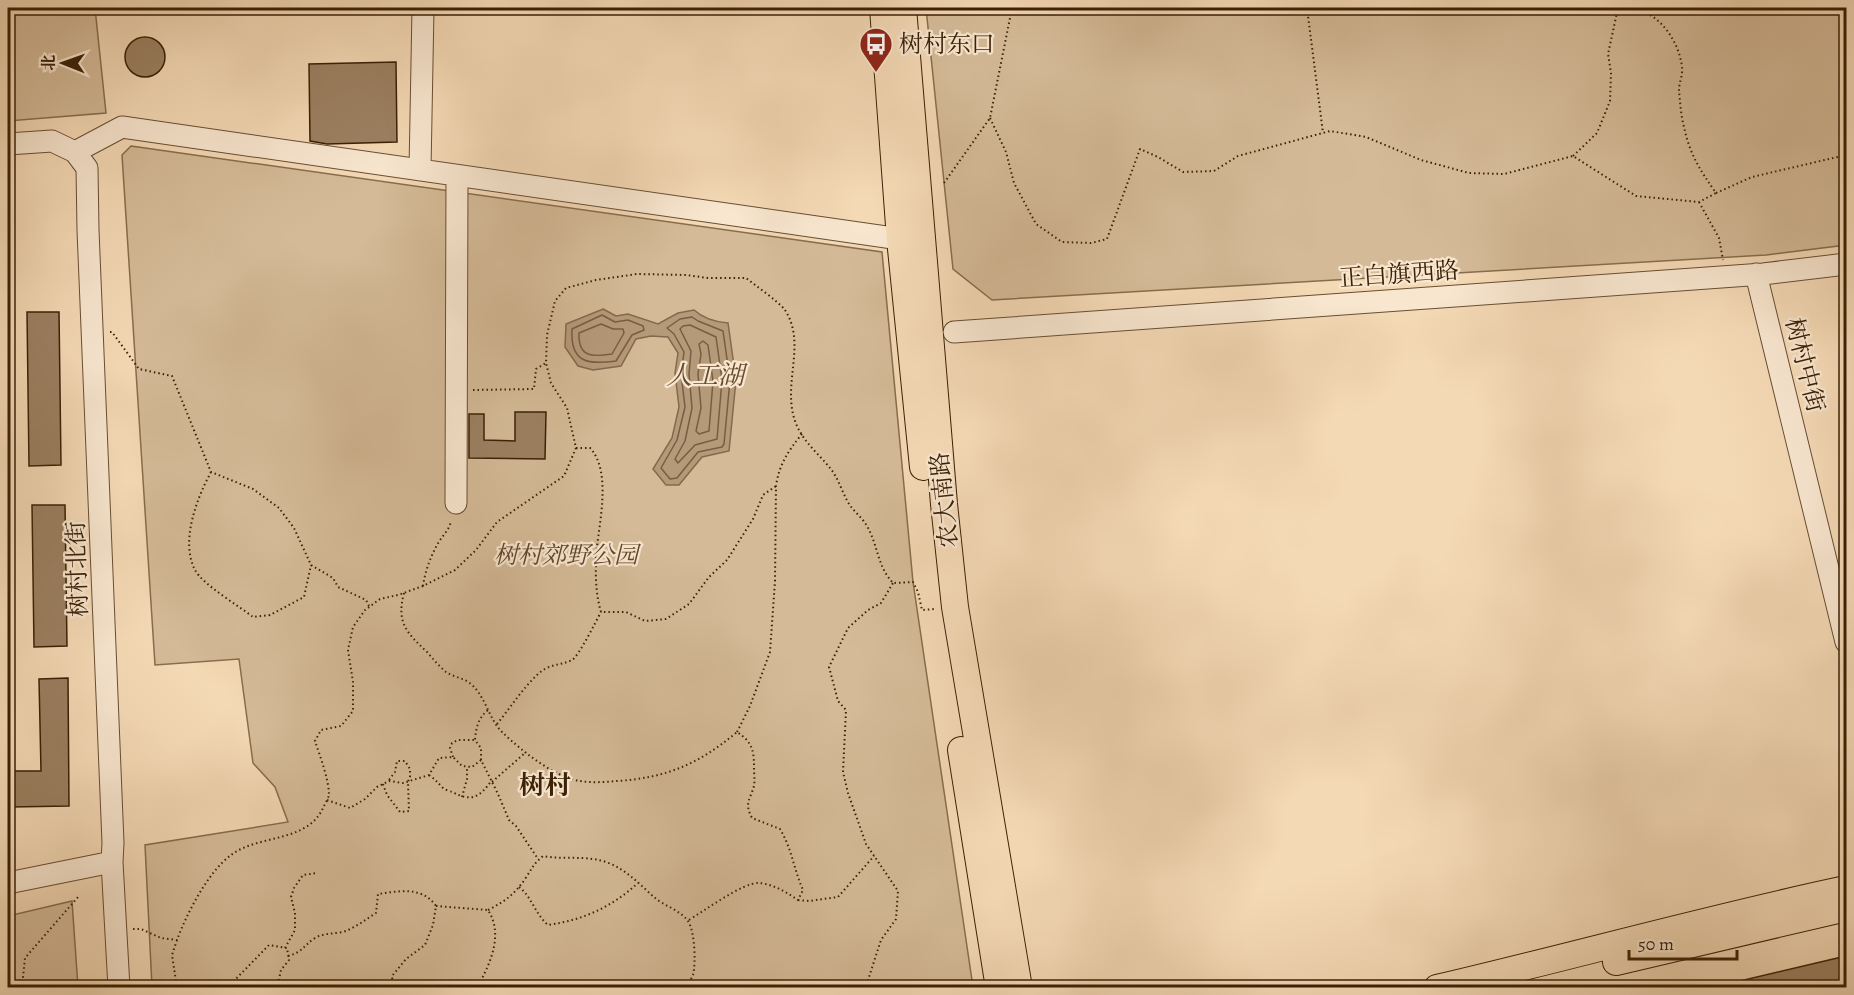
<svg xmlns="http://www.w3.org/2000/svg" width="1854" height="995" font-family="Alegreya,'Noto Serif SC',serif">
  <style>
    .green { fill: #d4ba97; stroke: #876d4e; stroke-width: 1.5 }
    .water { fill: #b59a7a; stroke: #84694c; stroke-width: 1.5 }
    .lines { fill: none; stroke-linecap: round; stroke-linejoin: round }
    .shore { stroke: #785d40; stroke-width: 1.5 }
    .building { fill: #9b8061; stroke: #3a2006; stroke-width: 1.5 }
    .minor-casing { stroke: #684e32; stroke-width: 23 }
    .major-casing { stroke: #3a2006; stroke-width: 28 }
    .path { stroke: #3a2006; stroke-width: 2; stroke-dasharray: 1.5 3; stroke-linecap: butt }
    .minor { stroke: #f8e6cf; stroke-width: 21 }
    .major { stroke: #f4d9b5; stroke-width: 26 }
    .labels { text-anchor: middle; stroke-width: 4.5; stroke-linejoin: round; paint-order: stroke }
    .poi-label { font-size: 24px; fill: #3a2006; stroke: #f8e6cf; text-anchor: start }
    .street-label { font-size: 24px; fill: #3a2006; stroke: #f8e6cf }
    .park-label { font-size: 24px; font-style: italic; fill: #60462a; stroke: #f8e6cf }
    .water-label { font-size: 26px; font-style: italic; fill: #654b2f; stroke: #f8e6cf }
    .neighbourhood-label { font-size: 26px; font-weight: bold; fill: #3a2006; stroke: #f8e6cf }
  </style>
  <rect width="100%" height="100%" fill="#f4d9b5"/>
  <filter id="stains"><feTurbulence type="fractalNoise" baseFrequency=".00333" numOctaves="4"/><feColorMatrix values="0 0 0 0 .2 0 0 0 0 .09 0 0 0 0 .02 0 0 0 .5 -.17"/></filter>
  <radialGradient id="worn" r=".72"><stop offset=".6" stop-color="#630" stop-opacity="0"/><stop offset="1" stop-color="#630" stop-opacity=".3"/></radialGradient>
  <!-- green -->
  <path class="green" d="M 8,8 L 95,8 L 106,113 L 8,121 Z
    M 926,8 L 1846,8 L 1846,245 L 1766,255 L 992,300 L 953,269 Z
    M 131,146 L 882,252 L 913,582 L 973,987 L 152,987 L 145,845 L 288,822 L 275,787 L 253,763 L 239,659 L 155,665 L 122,155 Z
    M 72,901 L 78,987 L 8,987 L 8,916 Z"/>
  <!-- water -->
  <path class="water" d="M 603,309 L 616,316 L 628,314 L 658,324 L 678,313 L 694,310 C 704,319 715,322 728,323 L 736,380 L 729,451 L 702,457 L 679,485 L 666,485 L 653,469 L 672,438 L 679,407 L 675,373 L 678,353 L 668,337 L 651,336 L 636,339 L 621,366 L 593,370 L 578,366 L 565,347 L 566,324 Z"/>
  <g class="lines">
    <!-- shore -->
    <path class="shore" d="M 602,315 L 615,322 L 628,320 L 643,326 L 644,330 L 632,335 L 616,361 C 588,365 570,363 572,329 Z
      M 692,317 L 698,321 L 723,331 L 730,380 L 724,444 L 722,447 L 698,452 L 677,478 L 670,479 L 661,468 L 677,440 L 685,407 L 681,374 L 684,352 L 674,334 L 667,328 L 680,319 Z
      M 601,324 L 613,329 L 623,329 L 624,333 L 612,354 C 593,357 578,358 579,333 Z
      M 690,325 L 716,337 L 722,380 L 717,439 L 695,445 L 678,463 L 675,459 L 685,441 L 692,408 L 689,374 L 691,351 L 680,329 L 683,326 Z
      M 703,341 L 708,345 L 713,381 L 709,431 L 699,434 L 696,431 L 701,408 L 698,374 L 701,354 L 699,344 Z"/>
  </g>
  <!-- building -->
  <path class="building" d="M125 57a20 20 0 1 1 40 0a20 20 0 1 1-40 0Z
    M 396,62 L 397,142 L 327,144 L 310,141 L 309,64 Z
    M 27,312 L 59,312 L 61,465 L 29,466 Z
    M 515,412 L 546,412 L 545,459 L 469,458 L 469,414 L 484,414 L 484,440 L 515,441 Z
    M 32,505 L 65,505 L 67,646 L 34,647 Z
    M 68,678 L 69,806 L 10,807 L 10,771 L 41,771 L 39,679 Z
    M 1846,956 L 1846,987 L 1731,987 L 1731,983 Z"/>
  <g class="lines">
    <defs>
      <path id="minor" d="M 8,144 L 52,141 L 75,152 L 87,168 L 88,230 L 113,843 L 112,862 L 119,988
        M 75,152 L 122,127 L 900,239
        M 420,170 L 423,8
        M 1756,274 L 1846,642
        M 954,332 L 1763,274 L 1846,264
        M 456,503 L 457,176
        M 8,883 L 112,862"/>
      <path id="major" d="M 883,8 L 900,239 L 923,467
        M 903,8 L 944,504 L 955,607 L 1019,988
        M 961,750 L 999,988
        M 1616,962 L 1846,908
        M 1437,988 C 1574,956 1709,918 1846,889"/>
    </defs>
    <!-- minor casing -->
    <use href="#minor" class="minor-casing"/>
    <!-- major casing -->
    <use href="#major" class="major-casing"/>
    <!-- path -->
    <path class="path" d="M 1307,8 L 1323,133
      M 990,118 L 1006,152 L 1014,183 L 1036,224 L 1062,242 L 1091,243 L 1107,239 L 1140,149 L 1158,157 L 1183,172 L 1214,171 L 1238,156 L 1330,131 L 1366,137 L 1421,160 L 1469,173 L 1504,174 L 1573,156 L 1636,196 L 1699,202 L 1716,193 C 1700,170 1690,155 1684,127 C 1681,116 1680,102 1679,90 C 1679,83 1683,75 1682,67 C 1679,41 1659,12 1632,8
      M 1573,156 L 1597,133 L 1610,101 L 1611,73 L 1608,54 L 1618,8
      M 944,183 L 990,118 L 1012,8
      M 1716,193 L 1752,177 L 1846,155
      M 1699,202 L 1719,238 L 1723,260
      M 110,332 L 112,332 L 139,369 L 172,376 L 211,472 L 253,489 L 279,508 L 294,528 L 311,565 L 333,578 L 338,587 L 366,600 L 369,606
      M 473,390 L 534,389 L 536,369 L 546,363
      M 576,448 L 590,448 C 611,470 600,519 597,547 C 595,568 595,592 601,612 L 626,612 L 645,621 L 666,619 L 689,604 L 709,577 L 727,560 L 753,519 L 763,495 L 776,486
      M 211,472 C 197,498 180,541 195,570 C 202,584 239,606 253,617 L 270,615 L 304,597 L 311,565
      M 423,586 C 425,572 430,558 437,545 C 441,537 449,531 451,521
      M 404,593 C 396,623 407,633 427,652 C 433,659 439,666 446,672 C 453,677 464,678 471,684 C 486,697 489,720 503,733 C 522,751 554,777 580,781 C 592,783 605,782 617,781 C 666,778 699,764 737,732 C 752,742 754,750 754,767 C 754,773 755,781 754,786 C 750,800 744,803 752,818 L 780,829 C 792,849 794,870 803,890 L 798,900 C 786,892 773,884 759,883 C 743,882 703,912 687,921
      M 497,724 C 510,708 523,688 538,674 C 550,663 560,666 572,660 C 579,656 596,621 601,612
      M 737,732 L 750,706 L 770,652 L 775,581 L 776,486 C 779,465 788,451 802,434
      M 453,757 L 450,748 L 452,743 L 458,740 L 475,740
      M 481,760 L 481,748 L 475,740 C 476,728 478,718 488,710
      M 429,775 C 435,779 438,783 443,788 C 445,790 450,791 452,792 C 472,802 479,798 492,780
      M 492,782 L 526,752
      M 383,784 L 387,795 L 400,812 L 409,811 L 408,782 L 410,777 L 410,769 L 405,761 L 397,761 L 395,772 L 389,780
      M 462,797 L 467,779 L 467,768
      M 327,800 L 350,808 L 365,799 L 377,787 L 389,781 L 403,783 L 429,775 L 439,758 L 453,757 L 462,766 L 472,767 L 481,760 L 498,794 L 509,820 L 516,826 L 538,859
      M 519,887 C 532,897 535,914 548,925 C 583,920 612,907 638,883
      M 798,900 L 809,901 L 838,897 L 874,856
      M 436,906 L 488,910 C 504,935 490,964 477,988
      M 488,910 C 504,902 515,894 525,879 C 531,870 534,863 543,856 C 564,860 585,855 606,862 C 626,869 639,884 654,897 C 664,906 680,910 688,921 C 695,932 696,963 693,975 C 691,979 688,984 686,988
      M 133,929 L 141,929 L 161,938 L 177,940 C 187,913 208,872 231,855 C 259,834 307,843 323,808 C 325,804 328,799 329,795 C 329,780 320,756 315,741 L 321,730 L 341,726 L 353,711 L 353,682 L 348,650 L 353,627 L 365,610 L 380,599 L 398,595 L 423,586 L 455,570 L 476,550 L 497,522 L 564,476 L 576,448 L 567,408 L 551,383 L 546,363 L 547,335 L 555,301 L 566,288 L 596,280 L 637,274 L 686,275 L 708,278 L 746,278 C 756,286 778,301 785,310 C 807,344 782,383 795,421 C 802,441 818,453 830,468 C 840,480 843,497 852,508 C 857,514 863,519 867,526 C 878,545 877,566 893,583 L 913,582 L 918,592 L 922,610 L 934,609
      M 177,940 L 172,955 L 177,988
      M 285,948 L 295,930 L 295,913 L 291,897 L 294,888 L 303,875 L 317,873
      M 288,956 C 303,952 304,945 315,938 C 323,933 333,934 343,932 C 355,928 365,920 376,913 L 378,894 C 399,891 422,886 436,906 L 433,925 L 425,945 L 406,959 L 392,976 L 393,988
      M 14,988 L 23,977 L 25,958 L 78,897
      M 227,988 L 269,945 L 287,948 L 289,960 L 281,970 L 277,988
      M 862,988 L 868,980 L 881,940 L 896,919 L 898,891 L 866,844 L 848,793 L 843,772 L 846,710 L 838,701 L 829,667 L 848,628 L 868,610 L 881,603 L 893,583"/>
    <!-- minor -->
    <use href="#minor" class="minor"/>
    <!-- major -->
    <use href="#major" class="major"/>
  </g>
  <!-- icons -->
  <defs>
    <symbol id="bus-pin" viewBox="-11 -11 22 30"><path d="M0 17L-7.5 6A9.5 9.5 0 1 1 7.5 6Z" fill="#8f2418" stroke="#f8e6cf"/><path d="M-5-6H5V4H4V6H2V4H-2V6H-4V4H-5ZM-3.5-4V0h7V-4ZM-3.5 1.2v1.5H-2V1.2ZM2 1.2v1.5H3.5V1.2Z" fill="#fff"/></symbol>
  </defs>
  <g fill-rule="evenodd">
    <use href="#bus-pin" x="857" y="25" width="38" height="52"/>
  </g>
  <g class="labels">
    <!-- poi labels -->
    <g class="poi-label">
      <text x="899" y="52">树村东口</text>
    </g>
    <!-- street labels -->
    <g class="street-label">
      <text transform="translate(1399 274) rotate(-4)" y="8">正白旗西路</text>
      <text transform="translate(1805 365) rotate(76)" y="8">树村中街</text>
      <text transform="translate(944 500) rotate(-96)" y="8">农大南路</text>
      <text transform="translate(77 569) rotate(-92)" y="8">树村北街</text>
    </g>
    <!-- park labels -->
    <g class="park-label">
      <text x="566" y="563">树村郊野公园</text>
    </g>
    <!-- water labels -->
    <g class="water-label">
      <text x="705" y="384">人工湖</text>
    </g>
    <!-- neighbourhood labels -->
    <g class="neighbourhood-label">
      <text x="545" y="794">树村</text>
    </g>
  </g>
  <!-- margin -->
  <rect width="1854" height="995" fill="none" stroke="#f4d9b5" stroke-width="30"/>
  <rect x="9" y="9" width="1836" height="977" fill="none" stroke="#3a2006" stroke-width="3"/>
  <rect x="15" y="15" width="1824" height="965" fill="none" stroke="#3a2006" stroke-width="1.5"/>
  <!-- north arrow -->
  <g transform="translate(63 63) rotate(271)" stroke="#f8e6cf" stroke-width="4.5" paint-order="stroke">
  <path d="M0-4.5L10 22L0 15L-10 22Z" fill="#3a2006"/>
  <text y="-9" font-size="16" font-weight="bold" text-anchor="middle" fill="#3a2006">北</text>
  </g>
  <!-- scale -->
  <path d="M1629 950v9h108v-9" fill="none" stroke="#3a2006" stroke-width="3"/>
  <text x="1638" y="950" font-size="18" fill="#3a2006" stroke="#f8e6cf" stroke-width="4.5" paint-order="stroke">50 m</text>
  <rect width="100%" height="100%" filter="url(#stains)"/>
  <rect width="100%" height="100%" fill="url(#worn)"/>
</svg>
